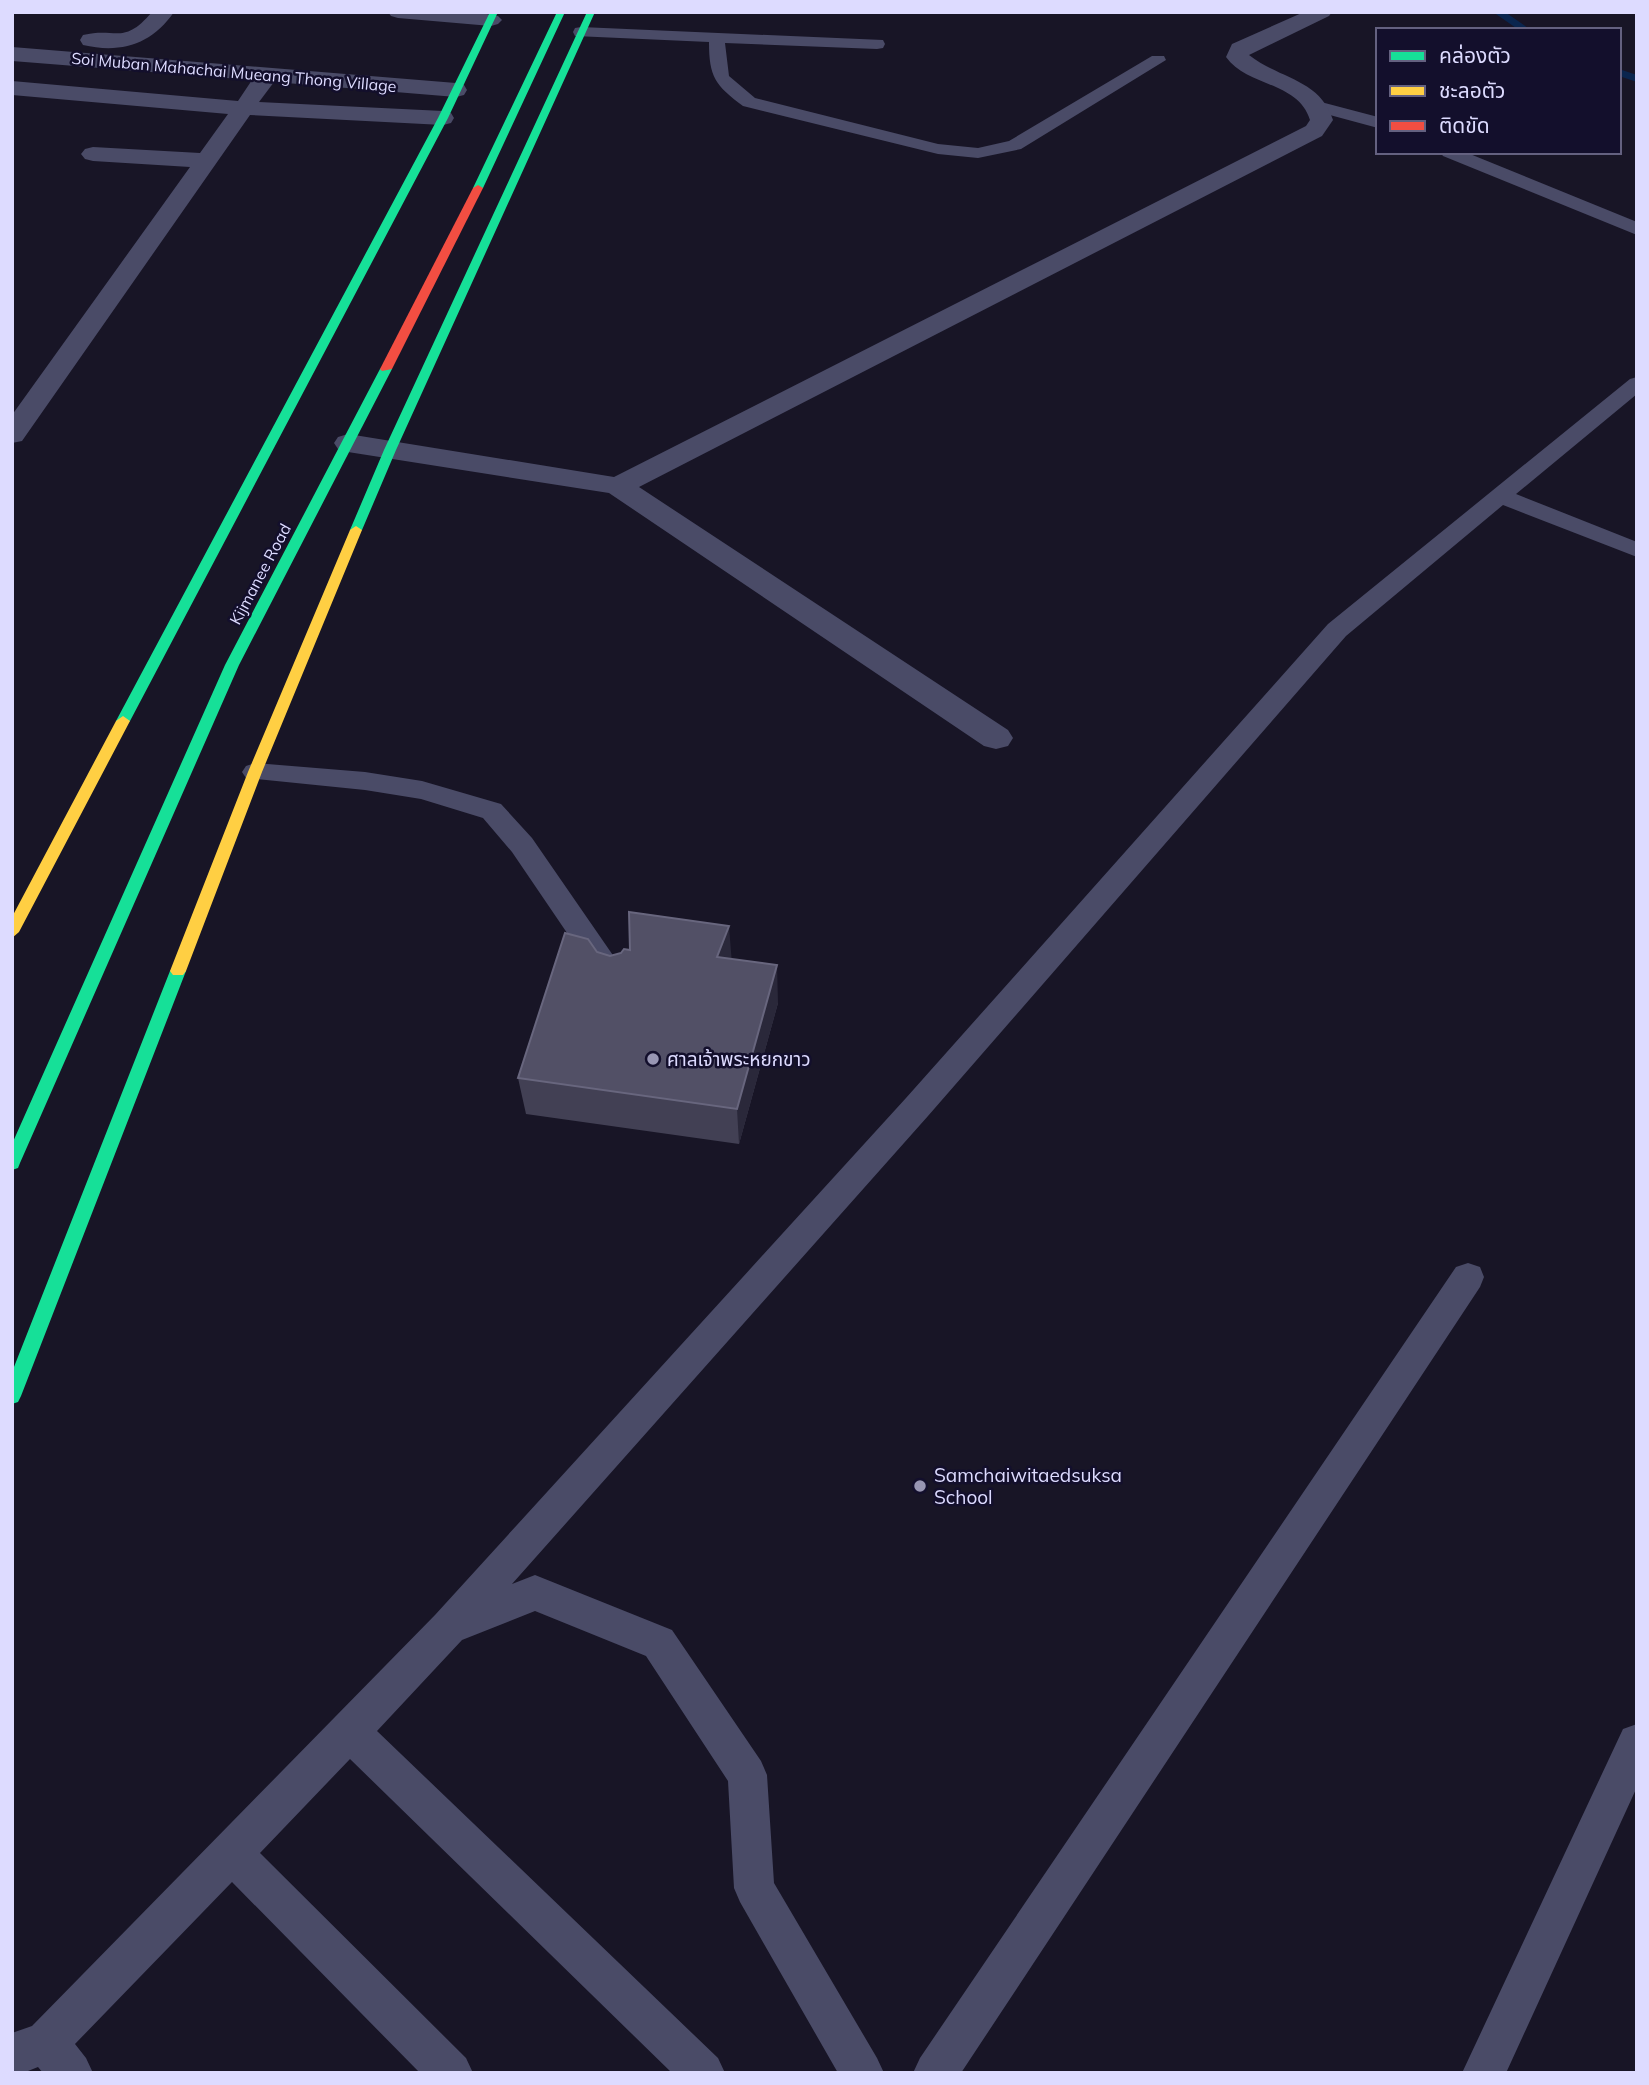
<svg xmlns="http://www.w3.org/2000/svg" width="1649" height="2085" font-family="Mulish,'Noto Sans Thai',sans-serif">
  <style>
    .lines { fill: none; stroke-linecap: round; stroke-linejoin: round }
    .stream { fill: #0a254e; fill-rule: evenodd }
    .lane { fill: #4a4b67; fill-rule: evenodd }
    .street { fill: #4a4b67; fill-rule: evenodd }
    .fast { fill: #16e098; fill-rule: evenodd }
    .slow { fill: #ffcf43; fill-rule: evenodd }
    .jam { fill: #f24e42; fill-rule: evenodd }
    .wall { fill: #424054 }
    .shaded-wall { fill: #2a283a }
    .building { fill: #525066; stroke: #68667e; stroke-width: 2 }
    .poi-dot { fill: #9896b3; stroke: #130f2c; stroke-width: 2.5 }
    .labels { text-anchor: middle; stroke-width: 5; stroke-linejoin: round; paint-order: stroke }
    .far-street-label { font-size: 16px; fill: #dddbff; stroke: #130f2c }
    .poi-label { font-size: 19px; fill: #dddbff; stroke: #130f2c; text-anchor: start }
  </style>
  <rect width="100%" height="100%" fill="#181526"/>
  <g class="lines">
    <!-- stream -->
    <path class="stream" d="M 1493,12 L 1505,12 L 1531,30 L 1519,30 Z
      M 1619,69 L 1637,75 L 1637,82 L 1619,76 Z"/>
    <!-- lane -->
    <path class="lane" d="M 581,27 L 883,40 L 885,44 L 883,48 L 877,49 L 725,43 L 729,76 L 755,98 L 938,144 L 978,148 L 1009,141 L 1152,56 L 1164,56 L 1166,60 L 1021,149 L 978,158 L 938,154 L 743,106 C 715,85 709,77 709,42 L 575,36 L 573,32 L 575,28 Z
      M 1321,102 L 1378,117 L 1378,128 L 1315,111 L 1312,107 Z
      M 1440,152 L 1465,152 L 1637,222 L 1637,235 L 1443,156 Z
      M 1637,377 L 1637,394 L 1516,494 L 1637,542 L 1637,557 L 1503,505 L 1346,636 L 928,1116 L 512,1584 L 535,1575 L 672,1630 L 761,1761 L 767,1775 L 774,1883 L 877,2058 L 884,2073 L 838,2073 L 740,1902 L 734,1888 L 728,1781 L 646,1656 L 535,1611 L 462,1640 L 377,1731 L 718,2058 L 725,2073 L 672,2073 L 350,1759 L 260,1853 L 466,2058 L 473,2073 L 420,2073 L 232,1882 L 75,2044 L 86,2058 L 93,2073 L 43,2073 L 38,2067 L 23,2073 L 12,2073 L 12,2033 L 32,2026 L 435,1615 L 906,1098 L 1328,624 L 1630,379 Z
      M 255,763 L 365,772 L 422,781 L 501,804 L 532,838 L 619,964 L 623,972 L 619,980 L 609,983 L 599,980 L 512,852 L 483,818 L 421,799 L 365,790 L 246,778 L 242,772 L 246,766 Z
      M 1468,1263 L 1480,1267 L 1484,1277 L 1480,1287 L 961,2073 L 913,2073 L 920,2058 L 1456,1267 Z
      M 1637,1724 L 1637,1787 L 1506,2073 L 1462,2073 L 1623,1729 Z"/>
    <!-- street -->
    <path class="street" d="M 152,12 L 174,12 C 152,44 121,54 83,45 L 80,40 L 83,35 C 117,27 123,46 152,12 Z
      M 388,12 L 475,12 L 498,16 L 502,20 L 498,24 L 491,26 L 398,18 L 391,16 Z
      M 1304,12 L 1332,12 L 1329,16 L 1249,55 C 1279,79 1320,79 1333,120 L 1322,136 L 639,487 L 1008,730 L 1013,738 L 1008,746 L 996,749 L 984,746 L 609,493 L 348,452 L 338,449 L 334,443 L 338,437 L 348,434 L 614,477 L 1306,126 L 1310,120 C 1298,81 1247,87 1226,57 L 1232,44 Z
      M 12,47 L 456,83 L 464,85 L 467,90 L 464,95 L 456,97 L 274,82 L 259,102 L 443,111 L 451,113 L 454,118 L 451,123 L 443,125 L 250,115 L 22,441 L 12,443 L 12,415 L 190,167 L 93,161 L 85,159 L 81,154 L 85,149 L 93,147 L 200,153 L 228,114 L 12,95 L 12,81 L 238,101 L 252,80 L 12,61 Z"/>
    <!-- fast -->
    <path class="fast" d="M 490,12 L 498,12 L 448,118 L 130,721 L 123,726 L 118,724 L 116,721 L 438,118 Z
      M 557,12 L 565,12 L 483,188 L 475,190 L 473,188 Z
      M 587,12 L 595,12 L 396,450 L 362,530 L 356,534 L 352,533 L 350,530 L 384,450 Z
      M 386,366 L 392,369 L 239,665 L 20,1163 L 18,1168 L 12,1170 L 12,1144 L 225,665 L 380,369 Z
      M 178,965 L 186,971 L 21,1396 L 18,1402 L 12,1404 L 12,1372 L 170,971 Z"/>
    <!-- slow -->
    <path class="slow" d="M 356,526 L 362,530 L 262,772 L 186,971 L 183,975 L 173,975 L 170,971 L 248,772 L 350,530 Z
      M 123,716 L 130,721 L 19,932 L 12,938 L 12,917 L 116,721 Z"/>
    <!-- jam -->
    <path class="jam" d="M 478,185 L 483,188 L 392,369 L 382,371 L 380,369 L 473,188 Z"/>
  </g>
  <!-- wall -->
  <path class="wall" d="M 630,950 L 731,959 L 778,1003 L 739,1144 L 526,1114 L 518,1078 L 597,952 L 610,956 Z"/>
  <!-- shaded-wall -->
  <path class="shaded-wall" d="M 729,926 L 732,964 L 717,957 Z
    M 777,965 L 778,1003 L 739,1144 L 737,1109 Z"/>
  <!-- building -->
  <path class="building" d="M 629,912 L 729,926 L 717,957 L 777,965 L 737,1109 L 518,1078 L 565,933 L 588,939 L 597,952 L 610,956 L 621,953 L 624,949 L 630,950 Z"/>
  <!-- markers -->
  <g class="poi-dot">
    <circle cx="653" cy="1059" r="7"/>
    <circle cx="920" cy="1486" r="7"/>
  </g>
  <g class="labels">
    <!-- far-street labels -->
    <g class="far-street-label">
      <text transform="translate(234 72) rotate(5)" y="6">Soi Muban Mahachai Mueang Thong Village</text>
      <text transform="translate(260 574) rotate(-62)" y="6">Kijmanee Road</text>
    </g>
    <!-- poi labels -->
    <g class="poi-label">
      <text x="667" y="1066">ศาลเจ้าพระหยกขาว</text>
      <text x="934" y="1482">Samchaiwitaedsuksa<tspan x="934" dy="22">School</tspan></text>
    </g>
  </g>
  <!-- border -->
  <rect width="1649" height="2085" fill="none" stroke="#dddbff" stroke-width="28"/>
  <!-- legend -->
  <rect x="1376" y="28" width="245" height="126" fill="#130f2c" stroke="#646180" stroke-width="2"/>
  <rect x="1390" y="51" width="35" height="10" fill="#16e098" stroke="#646180" stroke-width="2"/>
  <text x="1439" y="63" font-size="21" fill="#dddbff">คล่องตัว</text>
  <rect x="1390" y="86" width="35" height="10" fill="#ffcf43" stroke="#646180" stroke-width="2"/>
  <text x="1439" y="98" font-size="21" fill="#dddbff">ชะลอตัว</text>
  <rect x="1390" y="121" width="35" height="10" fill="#f24e42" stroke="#646180" stroke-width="2"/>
  <text x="1439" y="133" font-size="21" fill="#dddbff">ติดขัด</text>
</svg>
